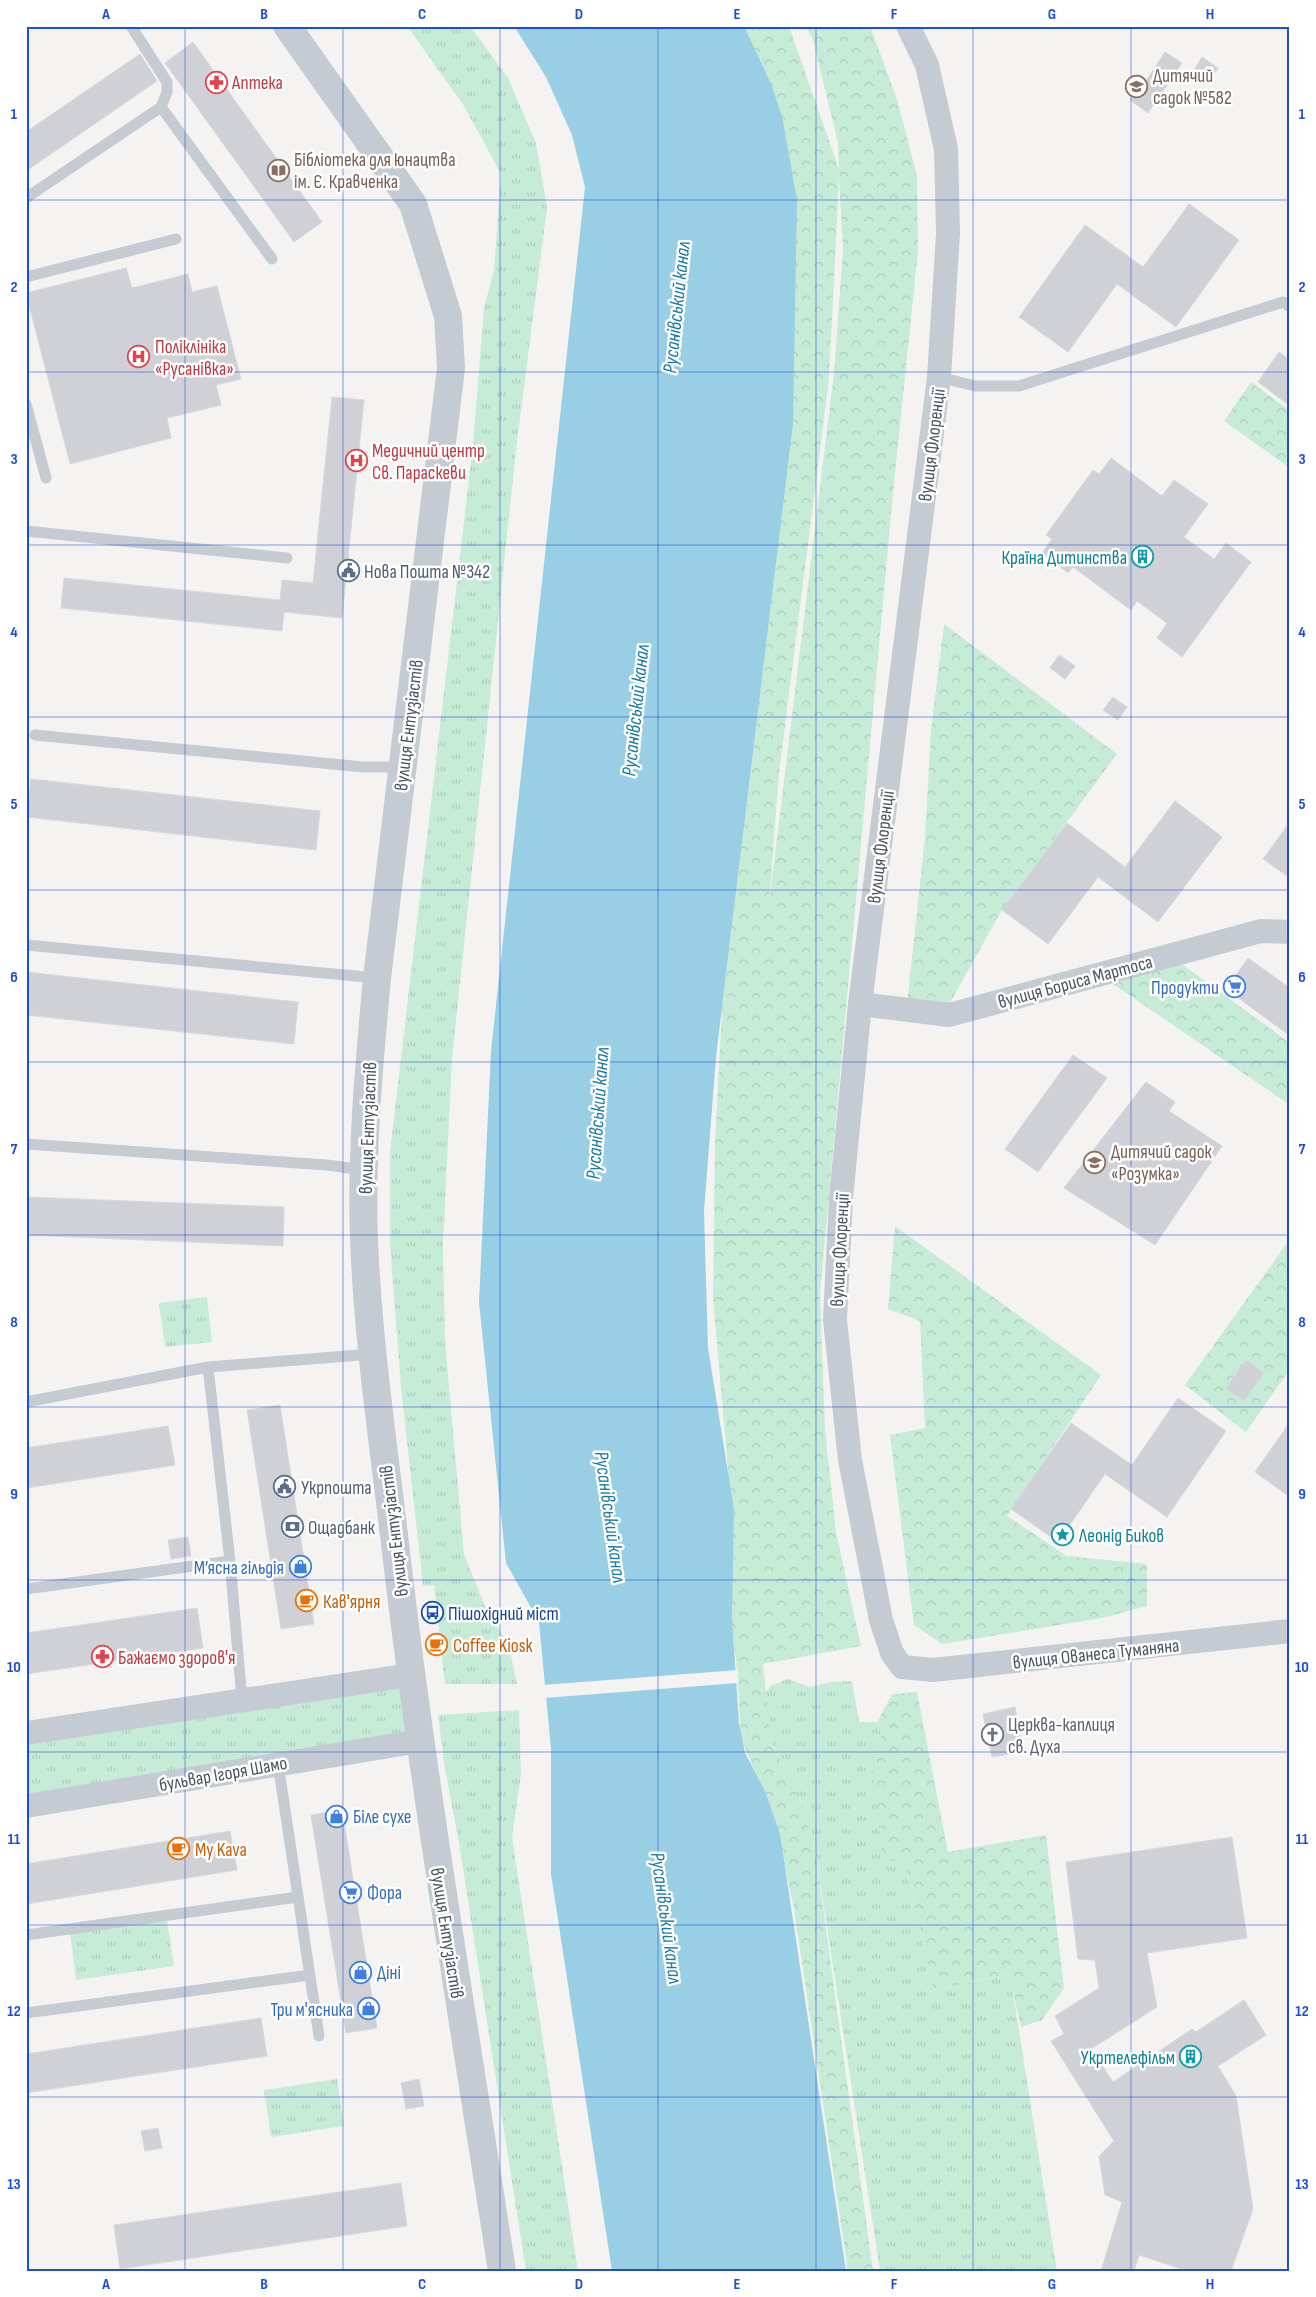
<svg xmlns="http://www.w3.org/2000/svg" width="1316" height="2297" font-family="'Sofia Sans Condensed',sans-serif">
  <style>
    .grass { fill: url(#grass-tufts) }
    .forest { fill: url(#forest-crowns); fill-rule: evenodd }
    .water { fill: #98cfe5 }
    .pier { fill: #f4f3f2 }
    .building { fill: #d0d1d6; stroke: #d7d8dd }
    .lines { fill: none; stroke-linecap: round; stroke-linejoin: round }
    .service { stroke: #c5cbd2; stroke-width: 11 }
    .minor { stroke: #c5cbd2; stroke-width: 24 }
    .tertiary { stroke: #c5cbd2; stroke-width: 28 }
    .grid { fill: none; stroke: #1d4ed8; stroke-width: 1; stroke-opacity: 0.55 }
    .labels { text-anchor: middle; stroke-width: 5; stroke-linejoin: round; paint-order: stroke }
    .education-label { font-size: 19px; fill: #785e54; stroke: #fff; text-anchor: start }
    .health-label { font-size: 19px; fill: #be3a42; stroke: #fff; text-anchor: start }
    .street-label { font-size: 19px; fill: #4c545e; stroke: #fff }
    .culture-label { font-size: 19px; fill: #0d838f; stroke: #fff; text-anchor: end }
    .service-label { font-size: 19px; fill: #4e5e75; stroke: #fff; text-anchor: start }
    .shop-label { font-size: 19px; fill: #366cbe; stroke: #fff; text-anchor: end }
    .food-label { font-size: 19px; fill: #c56008; stroke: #fff; text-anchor: start }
    .transit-label { font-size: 19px; fill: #164399; stroke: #fff; text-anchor: start }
    .worship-label { font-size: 19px; fill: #5b616d; stroke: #fff; text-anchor: start }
    .water-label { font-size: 20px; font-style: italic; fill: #1b7ba2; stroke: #fff }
    .neatline { fill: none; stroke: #1d4ed8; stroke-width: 2 }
    .grid-label { font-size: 16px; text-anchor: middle; font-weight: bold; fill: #1d4ed8 }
  </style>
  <defs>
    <pattern id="grass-tufts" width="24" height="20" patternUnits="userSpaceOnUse" patternTransform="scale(1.25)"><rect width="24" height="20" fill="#c6ecd8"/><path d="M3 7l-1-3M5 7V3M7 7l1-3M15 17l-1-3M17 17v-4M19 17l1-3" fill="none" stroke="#acccbc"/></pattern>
    <pattern id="forest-crowns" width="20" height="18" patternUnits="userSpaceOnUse" patternTransform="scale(1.25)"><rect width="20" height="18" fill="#c6ecd8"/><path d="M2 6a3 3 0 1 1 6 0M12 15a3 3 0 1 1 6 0" fill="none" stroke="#acccbc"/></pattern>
  </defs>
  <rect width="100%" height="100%" fill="#f4f3f2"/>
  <!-- grass -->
  <path class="grass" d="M 407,26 L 470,26 L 508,78 L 536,143 L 547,208 L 516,450 L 452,1059 L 443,1245 L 445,1341 L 464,1554 L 485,1606 L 509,1646 L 517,1684 L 445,1684 L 434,1585 L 423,1586 L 401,1387 L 390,1244 L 390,1152 L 473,445 L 484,308 L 494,270 L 501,174 L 464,106 Z
    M 207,1297 L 212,1342 L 165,1347 L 159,1303 Z
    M 410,1675 L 420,1741 L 26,1806 L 26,1733 Z
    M 788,1679 L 810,1687 L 830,1682 L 852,1681 L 859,1722 L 879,1722 L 883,1712 L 883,1862 L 904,1860 L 934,1990 L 1010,1974 L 1057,2271 L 880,2271 L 815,1849 L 805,1811 L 771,1741 L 765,1693 L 772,1685 Z
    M 519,1710 L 521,1774 L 512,1837 L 578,2271 L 526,2271 L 459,1843 L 445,1769 L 438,1715 Z
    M 167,1920 L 174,1966 L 76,1980 L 70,1933 Z
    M 337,2079 L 344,2126 L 271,2137 L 264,2090 Z"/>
  <!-- forest -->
  <path class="forest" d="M 744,26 L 789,26 L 839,169 L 838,143 L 813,40 L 806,26 L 870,26 L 897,99 L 917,176 L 918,251 L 893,493 L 820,1294 L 825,1429 L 836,1532 L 861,1646 L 763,1664 L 771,1741 L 805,1811 L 815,1849 L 873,2271 L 848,2271 L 794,1909 L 774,1818 L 741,1738 L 737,1670 L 732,1626 L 728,1469 L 713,1299 L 715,1144 L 722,1009 L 778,545 L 782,116 ZM 839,179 L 843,250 L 834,373 L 769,903 L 779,773 L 829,379 Z
    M 1251,382 L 1290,411 L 1290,468 L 1224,421 Z
    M 944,624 L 1117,754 L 1002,910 L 948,1006 L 907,1003 L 925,838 L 931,729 Z
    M 1179,962 L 1290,1043 L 1290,1105 L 1113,984 Z
    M 895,1226 L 1101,1375 L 1007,1516 L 1067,1556 L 1147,1564 L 1147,1606 L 1102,1618 L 942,1644 L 914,1625 L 890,1435 L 925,1428 L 920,1321 L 888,1309 Z
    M 1290,1239 L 1290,1369 L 1246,1432 L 1185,1385 Z
    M 917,1692 L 948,1852 L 1046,1835 L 1064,1988 L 1042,2020 L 1021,2027 L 1009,1974 L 934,1990 L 904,1860 L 883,1862 L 870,1754 L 881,1739 L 878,1721 L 892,1694 Z"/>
  <!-- water -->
  <path class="water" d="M 514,26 L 744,26 L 771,84 L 782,116 L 797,200 L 793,423 L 716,1057 L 704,1211 L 708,1348 L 734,1509 L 732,1618 L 739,1723 L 745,1753 L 765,1791 L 780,1834 L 846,2271 L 612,2271 L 551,1874 L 551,1749 L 539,1622 L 506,1563 L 479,1302 L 491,1051 L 585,187 L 572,135 L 546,77 Z"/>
  <!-- pier -->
  <path class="pier" d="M 738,1670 L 738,1683 L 544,1698 L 543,1685 Z"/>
  <!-- building -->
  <path class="building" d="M 193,42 L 322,222 L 294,242 L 165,63 Z
    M 1165,52 L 1182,63 L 1148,113 L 1130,100 L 1140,86 L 1142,87 Z
    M 140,54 L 157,81 L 26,171 L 26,132 Z
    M 1202,57 L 1218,68 L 1208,84 L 1192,73 Z
    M 1189,204 L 1239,240 L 1176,327 L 1117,284 L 1068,352 L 1019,317 L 1085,225 L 1143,267 Z
    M 126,268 L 132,288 L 188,274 L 192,292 L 217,286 L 241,379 L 216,385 L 221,405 L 167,418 L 171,438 L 70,464 L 26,293 Z
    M 1279,352 L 1290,360 L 1290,406 L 1258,382 Z
    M 332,397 L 364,400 L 342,618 L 284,612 L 282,631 L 61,608 L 64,578 L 280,600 L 282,580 L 313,583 Z
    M 1111,458 L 1162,496 L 1174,480 L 1208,504 L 1184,537 L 1214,559 L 1226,543 L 1251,562 L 1182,657 L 1157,638 L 1167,623 L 1137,601 L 1131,610 L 1073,567 L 1068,573 L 1042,553 L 1052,539 L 1046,535 L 1093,470 L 1099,474 Z
    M 1059,655 L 1075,666 L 1065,679 L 1050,668 Z
    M 1113,697 L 1127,707 L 1118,720 L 1103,710 Z
    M 31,779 L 320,811 L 316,850 L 27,817 Z
    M 1175,801 L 1222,837 L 1158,922 L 1098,877 L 1048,944 L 1002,910 L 1067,823 L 1125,867 Z
    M 1290,822 L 1290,878 L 1263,859 Z
    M 1248,958 L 1290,988 L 1290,1036 L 1226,989 Z
    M 26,972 L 298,1002 L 294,1044 L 26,1015 Z
    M 1073,1055 L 1107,1078 L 1038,1172 L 1005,1149 Z
    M 1146,1082 L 1175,1102 L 1169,1111 L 1222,1146 L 1155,1245 L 1064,1188 Z
    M 26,1197 L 284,1207 L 283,1246 L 26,1235 Z
    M 1246,1360 L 1264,1373 L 1244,1401 L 1226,1389 Z
    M 1178,1398 L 1226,1431 L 1167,1517 L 1105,1474 L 1058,1542 L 1011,1509 L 1071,1423 L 1132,1465 Z
    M 280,1405 L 314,1624 L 281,1629 L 247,1410 Z
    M 1290,1422 L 1290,1497 L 1255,1472 Z
    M 168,1426 L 175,1465 L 26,1488 L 26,1448 Z
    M 188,1537 L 191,1556 L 171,1559 L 168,1540 Z
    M 197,1608 L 203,1648 L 26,1674 L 26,1633 Z
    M 1015,1707 L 1023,1752 L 992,1757 L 983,1714 Z
    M 342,1810 L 377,2028 L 346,2033 L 311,1815 Z
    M 230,1831 L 237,1870 L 26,1904 L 26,1864 Z
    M 1232,1837 L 1247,1938 L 1147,1953 L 1157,2007 L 1091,2049 L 1113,2082 L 1192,2029 L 1196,2032 L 1244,2000 L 1266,2035 L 1218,2066 L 1236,2096 L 1253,2209 L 1231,2271 L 1187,2271 L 1139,2255 L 1134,2271 L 1101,2271 L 1122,2202 L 1105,2195 L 1099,2156 L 1114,2141 L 1051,2041 L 1064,2034 L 1055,2016 L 1099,1988 L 1095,1960 L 1078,1959 L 1066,1862 Z
    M 261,2018 L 267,2056 L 26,2093 L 26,2054 Z
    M 419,2079 L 424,2106 L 406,2109 L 401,2083 Z
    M 158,2128 L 162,2148 L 145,2151 L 141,2131 Z
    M 401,2183 L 407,2226 L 120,2269 L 114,2225 Z"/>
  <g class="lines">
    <!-- service -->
    <path class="service" d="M 161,107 L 272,259
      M 26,198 L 161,107 L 167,92 L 167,82 L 131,26
      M 26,277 L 176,239
      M 939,377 L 975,386 L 1019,386 L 1283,302 L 1290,307
      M 26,404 L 46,478
      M 26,531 L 287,558
      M 35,735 L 363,767 L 403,767
      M 26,945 L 377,978
      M 26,1144 L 327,1165 L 363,1170
      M 208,1367 L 230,1561 L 242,1700
      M 26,1402 L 208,1367 L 373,1354
      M 26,1589 L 230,1561
      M 278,1763 L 319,2036
      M 26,1935 L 298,1897
      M 26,2013 L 310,1975"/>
    <!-- minor -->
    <path class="minor" d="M 908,26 L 927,65 L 946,149 L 948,233 L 939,377 L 860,1004 L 841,1198 L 835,1320 L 850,1460 L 881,1620 L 892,1653 L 902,1667 L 933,1670 L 1290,1631
      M 860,1004 L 949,1015 L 1261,931 L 1290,932
      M 26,1733 L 410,1675
      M 26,1806 L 420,1741"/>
    <!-- tertiary -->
    <path class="tertiary" d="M 287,26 L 413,204 L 448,316 L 451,368 L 377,978 C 369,1064 361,1152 364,1239 C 368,1344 384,1448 396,1552 C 424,1792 465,2031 502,2271"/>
  </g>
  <!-- grid -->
  <path class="grid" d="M 185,26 L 185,2271M 343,26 L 343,2271M 500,26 L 500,2271M 658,26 L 658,2271M 816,26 L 816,2271M 973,26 L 973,2271M 1131,26 L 1131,2271M 26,200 L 1290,200M 26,372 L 1290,372M 26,545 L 1290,545M 26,717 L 1290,717M 26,890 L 1290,890M 26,1062 L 1290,1062M 26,1235 L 1290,1235M 26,1407 L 1290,1407M 26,1580 L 1290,1580M 26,1752 L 1290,1752M 26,1925 L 1290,1925M 26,2097 L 1290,2097"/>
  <!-- icons -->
  <defs>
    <symbol id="pharmacy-ring" viewBox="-11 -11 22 22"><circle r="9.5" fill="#fff" stroke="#e0444e" stroke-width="1.5"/><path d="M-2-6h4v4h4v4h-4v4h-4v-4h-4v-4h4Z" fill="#e0444e"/></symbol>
    <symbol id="school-ring" viewBox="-11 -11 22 22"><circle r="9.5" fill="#fff" stroke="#8d6e63" stroke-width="1.5"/><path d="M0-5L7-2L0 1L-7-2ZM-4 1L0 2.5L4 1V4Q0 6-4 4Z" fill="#8d6e63"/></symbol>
    <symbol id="library-ring" viewBox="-11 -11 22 22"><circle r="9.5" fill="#fff" stroke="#8d6e63" stroke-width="1.5"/><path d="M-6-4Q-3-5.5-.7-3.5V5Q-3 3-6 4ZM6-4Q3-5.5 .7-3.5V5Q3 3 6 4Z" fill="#8d6e63"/></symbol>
    <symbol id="hospital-ring" viewBox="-11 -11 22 22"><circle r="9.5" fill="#fff" stroke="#e0444e" stroke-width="1.5"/><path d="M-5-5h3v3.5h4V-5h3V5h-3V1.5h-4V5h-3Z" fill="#e0444e"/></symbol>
    <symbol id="building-ring" viewBox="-11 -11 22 22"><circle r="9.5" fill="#fff" stroke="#0f9aa8" stroke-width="1.5"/><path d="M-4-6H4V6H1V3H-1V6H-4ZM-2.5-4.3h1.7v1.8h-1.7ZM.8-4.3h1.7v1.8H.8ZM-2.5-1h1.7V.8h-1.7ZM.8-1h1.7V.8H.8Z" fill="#0f9aa8"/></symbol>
    <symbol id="civic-ring" viewBox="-11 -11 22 22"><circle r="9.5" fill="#fff" stroke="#5c6f8a" stroke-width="1.5"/><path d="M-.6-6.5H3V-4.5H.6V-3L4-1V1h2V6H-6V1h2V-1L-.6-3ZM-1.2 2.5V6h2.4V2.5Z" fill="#5c6f8a"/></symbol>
    <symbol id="supermarket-ring" viewBox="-11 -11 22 22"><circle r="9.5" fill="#fff" stroke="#3f7fe0" stroke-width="1.5"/><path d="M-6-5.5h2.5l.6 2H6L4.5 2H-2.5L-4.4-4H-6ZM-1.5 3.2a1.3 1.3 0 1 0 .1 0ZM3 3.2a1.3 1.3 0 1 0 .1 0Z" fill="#3f7fe0"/></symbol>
    <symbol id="bank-ring" viewBox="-11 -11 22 22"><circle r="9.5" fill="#fff" stroke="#5c6f8a" stroke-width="1.5"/><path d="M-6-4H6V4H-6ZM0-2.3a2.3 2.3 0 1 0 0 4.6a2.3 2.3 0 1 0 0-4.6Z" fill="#5c6f8a"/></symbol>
    <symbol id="sight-ring" viewBox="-11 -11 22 22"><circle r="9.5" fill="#fff" stroke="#0f9aa8" stroke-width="1.5"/><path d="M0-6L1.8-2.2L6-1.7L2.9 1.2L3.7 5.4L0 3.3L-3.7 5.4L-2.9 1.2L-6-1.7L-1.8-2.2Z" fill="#0f9aa8"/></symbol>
    <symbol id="shop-ring" viewBox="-11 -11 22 22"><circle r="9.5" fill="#fff" stroke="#3f7fe0" stroke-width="1.5"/><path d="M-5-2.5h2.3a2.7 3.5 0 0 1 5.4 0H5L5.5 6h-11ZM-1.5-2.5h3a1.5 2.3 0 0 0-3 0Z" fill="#3f7fe0"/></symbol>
    <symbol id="cafe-ring" viewBox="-11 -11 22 22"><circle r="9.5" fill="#fff" stroke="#e8710a" stroke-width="1.5"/><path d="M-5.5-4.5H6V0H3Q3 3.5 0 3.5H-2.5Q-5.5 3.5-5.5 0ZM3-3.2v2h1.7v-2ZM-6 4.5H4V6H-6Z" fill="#e8710a"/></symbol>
    <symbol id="bus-ring" viewBox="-11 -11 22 22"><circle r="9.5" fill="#fff" stroke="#1a4fb4" stroke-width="1.5"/><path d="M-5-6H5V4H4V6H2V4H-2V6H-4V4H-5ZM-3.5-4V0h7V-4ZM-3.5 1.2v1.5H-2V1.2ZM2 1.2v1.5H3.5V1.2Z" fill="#1a4fb4"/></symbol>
    <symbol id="church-ring" viewBox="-11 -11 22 22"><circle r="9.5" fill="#fff" stroke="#6b7280" stroke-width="1.5"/><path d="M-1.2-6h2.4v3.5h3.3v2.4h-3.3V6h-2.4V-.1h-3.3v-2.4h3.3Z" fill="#6b7280"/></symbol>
  </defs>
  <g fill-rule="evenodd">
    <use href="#pharmacy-ring" x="204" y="70" width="25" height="25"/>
    <use href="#school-ring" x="1124" y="74" width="25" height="25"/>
    <use href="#library-ring" x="266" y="158" width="25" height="25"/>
    <use href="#hospital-ring" x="126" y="344" width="25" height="25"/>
    <use href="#hospital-ring" x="344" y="448" width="25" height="25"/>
    <use href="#building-ring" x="1130" y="544" width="25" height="25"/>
    <use href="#civic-ring" x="336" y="558" width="25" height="25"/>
    <use href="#supermarket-ring" x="1222" y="974" width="25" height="25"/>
    <use href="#school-ring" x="1082" y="1150" width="25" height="25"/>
    <use href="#civic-ring" x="272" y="1474" width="25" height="25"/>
    <use href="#bank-ring" x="280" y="1514" width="25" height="25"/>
    <use href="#sight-ring" x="1050" y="1522" width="25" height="25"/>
    <use href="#shop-ring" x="288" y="1554" width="25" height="25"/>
    <use href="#cafe-ring" x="294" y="1588" width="25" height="25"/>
    <use href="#bus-ring" x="420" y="1600" width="25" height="25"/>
    <use href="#cafe-ring" x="424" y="1632" width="25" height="25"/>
    <use href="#pharmacy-ring" x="90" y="1644" width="25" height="25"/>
    <use href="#church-ring" x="980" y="1722" width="25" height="25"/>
    <use href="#shop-ring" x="324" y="1804" width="25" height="25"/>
    <use href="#cafe-ring" x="166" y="1836" width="25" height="25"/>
    <use href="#supermarket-ring" x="338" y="1880" width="25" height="25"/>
    <use href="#shop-ring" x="348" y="1960" width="25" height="25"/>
    <use href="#shop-ring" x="356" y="1996" width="25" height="25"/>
    <use href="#building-ring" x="1178" y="2044" width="25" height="25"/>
  </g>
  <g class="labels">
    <!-- education labels -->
    <g class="education-label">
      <text x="1153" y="82">Дитячий<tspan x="1153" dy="22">садок №582</tspan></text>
      <text x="294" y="166">Бібліотека для юнацтва<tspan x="294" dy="22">ім. Є. Кравченка</tspan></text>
      <text x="1111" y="1158">Дитячий садок<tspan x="1111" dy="22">«Розумка»</tspan></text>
    </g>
    <!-- health labels -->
    <g class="health-label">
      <text x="232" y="89">Аптека</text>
      <text x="155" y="353">Поліклініка<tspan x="155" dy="22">«Русанівка»</tspan></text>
      <text x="372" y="457">Медичний центр<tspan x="372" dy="22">Св. Параскеви</tspan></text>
      <text x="118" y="1664">Бажаємо здоров'я</text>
    </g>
    <!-- street labels -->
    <g class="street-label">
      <text transform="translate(931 445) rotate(-83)" y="7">вулиця Флоренції</text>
      <text transform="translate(408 725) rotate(-83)" y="7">вулиця Ентузіастів</text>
      <text transform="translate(880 847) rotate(-83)" y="7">вулиця Флоренції</text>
      <text transform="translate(1075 981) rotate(-15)" y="7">вулиця Бориса Мартоса</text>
      <text transform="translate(367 1128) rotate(-88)" y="7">вулиця Ентузіастів</text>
      <text transform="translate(839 1250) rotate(-87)" y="7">вулиця Флоренції</text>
      <text transform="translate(393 1531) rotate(-97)" y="7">вулиця Ентузіастів</text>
      <text transform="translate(1096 1653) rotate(-6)" y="7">вулиця Ованеса Туманяна</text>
      <text transform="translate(223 1773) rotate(-10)" y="7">бульвар Ігоря Шамо</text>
      <text transform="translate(448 1933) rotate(81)" y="7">вулиця Ентузіастів</text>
    </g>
    <!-- culture labels -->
    <g class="culture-label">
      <text x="1127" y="564">Країна Дитинства</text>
      <text x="1079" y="1542" text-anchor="start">Леонід Биков</text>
      <text x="1175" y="2064">Укртелефільм</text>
    </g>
    <!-- service labels -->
    <g class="service-label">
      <text x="364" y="578">Нова Пошта №342</text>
      <text x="301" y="1494">Укрпошта</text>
      <text x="308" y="1534">Ощадбанк</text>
    </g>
    <!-- shop labels -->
    <g class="shop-label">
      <text x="1219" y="994">Продукти</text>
      <text x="284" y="1574">М’ясна гільдія</text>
      <text x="353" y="1823" text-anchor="start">Біле сухе</text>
      <text x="367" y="1899" text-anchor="start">Фора</text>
      <text x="377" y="1979" text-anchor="start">Діні</text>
      <text x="353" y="2016">Три м'ясника</text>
    </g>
    <!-- food labels -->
    <g class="food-label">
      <text x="323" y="1608">Кав'ярня</text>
      <text x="453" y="1652">Coffee Kiosk</text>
      <text x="195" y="1856">My Kava</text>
    </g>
    <!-- transit labels -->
    <g class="transit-label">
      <text x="448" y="1620">Пішохідний міст</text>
    </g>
    <!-- worship labels -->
    <g class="worship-label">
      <text x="1008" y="1731">Церква-каплиця<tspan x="1008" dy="22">св. Духа</tspan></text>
    </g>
    <!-- water labels -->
    <g class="water-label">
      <text transform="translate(676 307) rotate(-84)" y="7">Русанівський канал</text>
      <text transform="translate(635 710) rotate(-84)" y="7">Русанівський канал</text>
      <text transform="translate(597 1113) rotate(-86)" y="7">Русанівський канал</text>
      <text transform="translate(611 1517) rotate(82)" y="7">Русанівський канал</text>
      <text transform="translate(667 1918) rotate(82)" y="7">Русанівський канал</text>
    </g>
  </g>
  <!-- border -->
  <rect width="1316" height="2297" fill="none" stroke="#ffffff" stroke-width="55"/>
  <rect x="28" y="28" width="1260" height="2242" class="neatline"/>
  <g class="grid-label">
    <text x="106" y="19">A</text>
    <text x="264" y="19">B</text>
    <text x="422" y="19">C</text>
    <text x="579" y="19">D</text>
    <text x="737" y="19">E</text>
    <text x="894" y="19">F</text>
    <text x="1052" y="19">G</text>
    <text x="1210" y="19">H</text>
    <text x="14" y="119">1</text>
    <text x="1302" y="119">1</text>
    <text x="14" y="292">2</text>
    <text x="1302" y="292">2</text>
    <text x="14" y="464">3</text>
    <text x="1302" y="464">3</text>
    <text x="14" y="637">4</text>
    <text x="1302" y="637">4</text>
    <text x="14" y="809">5</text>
    <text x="1302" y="809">5</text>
    <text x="14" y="982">6</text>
    <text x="1302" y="982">6</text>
    <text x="14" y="1154">7</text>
    <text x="1302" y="1154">7</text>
    <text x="14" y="1327">8</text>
    <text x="1302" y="1327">8</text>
    <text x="14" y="1499">9</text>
    <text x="1302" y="1499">9</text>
    <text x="14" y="1672">10</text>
    <text x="1302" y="1672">10</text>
    <text x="14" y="1844">11</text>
    <text x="1302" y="1844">11</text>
    <text x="14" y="2016">12</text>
    <text x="1302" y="2016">12</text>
    <text x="14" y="2189">13</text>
    <text x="1302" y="2189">13</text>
    <text x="106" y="2289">A</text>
    <text x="264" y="2289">B</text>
    <text x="422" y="2289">C</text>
    <text x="579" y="2289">D</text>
    <text x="737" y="2289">E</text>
    <text x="894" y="2289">F</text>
    <text x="1052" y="2289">G</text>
    <text x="1210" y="2289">H</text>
  </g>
</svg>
